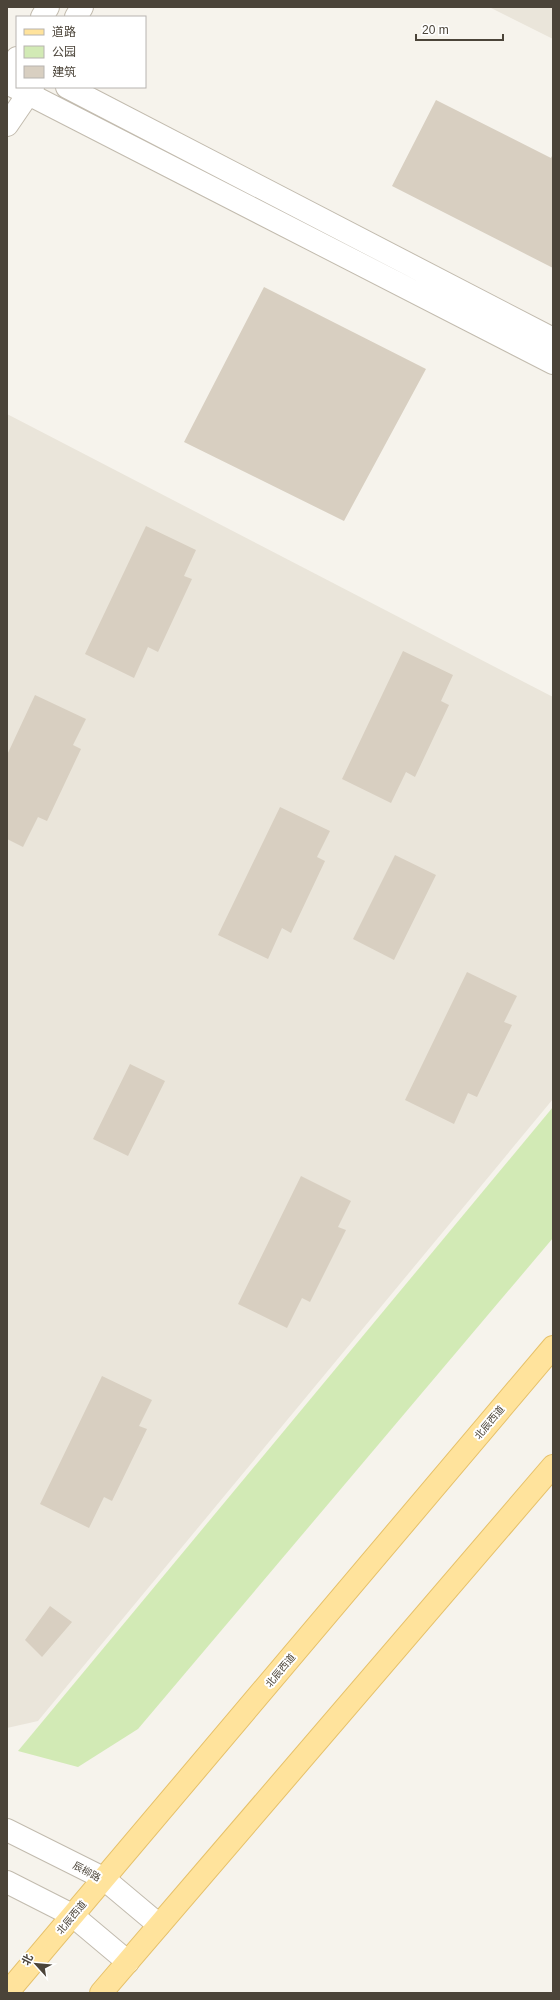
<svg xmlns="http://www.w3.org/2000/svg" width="560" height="2000" font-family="Helvetica,'Noto Sans SC',sans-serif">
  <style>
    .residential { fill: #eae5da }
    .green { fill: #d2eab5 }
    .building { fill: #d8cfc1 }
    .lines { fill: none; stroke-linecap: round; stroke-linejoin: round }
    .minor-casing { stroke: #c2bbae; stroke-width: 24 }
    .major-casing { stroke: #e6c16a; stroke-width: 24 }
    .minor { stroke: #fff; stroke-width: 22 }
    .major { stroke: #ffe39c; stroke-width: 22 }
    .labels { text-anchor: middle; stroke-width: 4; stroke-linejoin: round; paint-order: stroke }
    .street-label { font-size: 10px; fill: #4b4439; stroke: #fff }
  </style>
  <rect width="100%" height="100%" fill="#f6f3ec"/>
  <!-- residential -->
  <path class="residential" d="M 489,7 L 553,7 L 553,39 Z
    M 7,414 L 553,697 L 553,1099 L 38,1721 L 7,1728 Z"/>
  <!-- green -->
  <path class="green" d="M 553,1107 L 553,1238 L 138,1729 L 78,1767 L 18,1751 Z"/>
  <!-- building -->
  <path class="building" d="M 436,100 L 551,158 L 553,154 L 553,268 L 392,186 Z
    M 264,287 L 426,369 L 344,521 L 184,442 Z
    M 146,526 L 196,550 L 184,576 L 192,579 L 158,652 L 148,647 L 134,678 L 85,654 Z
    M 403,651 L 453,675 L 441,701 L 449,705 L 415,777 L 406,772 L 391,803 L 342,779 Z
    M 35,695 L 86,719 L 73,745 L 81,749 L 47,821 L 38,817 L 23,847 L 7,839 L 7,755 Z
    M 280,807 L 330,831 L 317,857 L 325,861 L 291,933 L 282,928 L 268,959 L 218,935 Z
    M 395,855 L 436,875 L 394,960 L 353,939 Z
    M 467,972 L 517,996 L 504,1022 L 512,1025 L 477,1097 L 468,1093 L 454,1124 L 405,1100 Z
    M 130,1064 L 165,1081 L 128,1156 L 93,1139 Z
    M 301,1176 L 351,1201 L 338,1227 L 346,1230 L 310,1302 L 302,1298 L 287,1328 L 238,1304 Z
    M 102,1376 L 152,1400 L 139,1426 L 147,1429 L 112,1501 L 104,1497 L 89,1528 L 40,1504 Z
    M 50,1606 L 72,1622 L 42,1657 L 25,1640 Z"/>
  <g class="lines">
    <defs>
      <path id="minor" d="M 42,17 L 48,7
        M 76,17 L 82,7
        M 7,74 L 17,58
        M 7,83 L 553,363
        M 67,87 L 553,339
        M 7,125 L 33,87
        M 7,1830 L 103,1878 L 159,1925
        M 7,1882 L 72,1915 L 128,1962"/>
      <path id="major" d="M 7,1993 L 553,1347
        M 101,1993 L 553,1466"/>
    </defs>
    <!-- minor casing -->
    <use href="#minor" class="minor-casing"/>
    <!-- major casing -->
    <use href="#major" class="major-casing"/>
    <!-- minor -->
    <use href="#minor" class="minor"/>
    <!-- major -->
    <use href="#major" class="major"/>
  </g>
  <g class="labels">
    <!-- street labels -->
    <g class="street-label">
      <text transform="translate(489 1422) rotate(-50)" y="4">北辰西道</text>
      <text transform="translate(280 1670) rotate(-50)" y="4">北辰西道</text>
      <text transform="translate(87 1871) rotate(28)" y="4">辰柳路</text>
      <text transform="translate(71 1917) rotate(-50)" y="4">北辰西道</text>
    </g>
  </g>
  <!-- border -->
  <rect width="560" height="2000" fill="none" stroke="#4b4439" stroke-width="16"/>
  <!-- legend -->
  <rect x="16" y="16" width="130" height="72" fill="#ffffff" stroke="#b7b4b0"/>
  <rect x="24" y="29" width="20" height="6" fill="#ffe39c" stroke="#b7b4b0"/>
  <text x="52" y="36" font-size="12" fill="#4b4439">道路</text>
  <rect x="24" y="46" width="20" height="12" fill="#d2eab5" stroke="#b7b4b0"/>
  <text x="52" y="56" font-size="12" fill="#4b4439">公园</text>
  <rect x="24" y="66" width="20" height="12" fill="#d8cfc1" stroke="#b7b4b0"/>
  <text x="52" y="76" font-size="12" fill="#4b4439">建筑</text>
  <!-- north arrow -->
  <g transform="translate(36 1964) rotate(297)" stroke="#ffffff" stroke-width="3" paint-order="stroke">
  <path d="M0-3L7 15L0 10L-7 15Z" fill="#4b4439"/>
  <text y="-6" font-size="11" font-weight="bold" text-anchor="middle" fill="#4b4439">北</text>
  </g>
  <!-- scale -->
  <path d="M416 34v6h87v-6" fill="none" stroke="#4b4439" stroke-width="2"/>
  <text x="422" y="34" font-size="12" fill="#4b4439" stroke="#ffffff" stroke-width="3" paint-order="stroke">20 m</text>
</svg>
